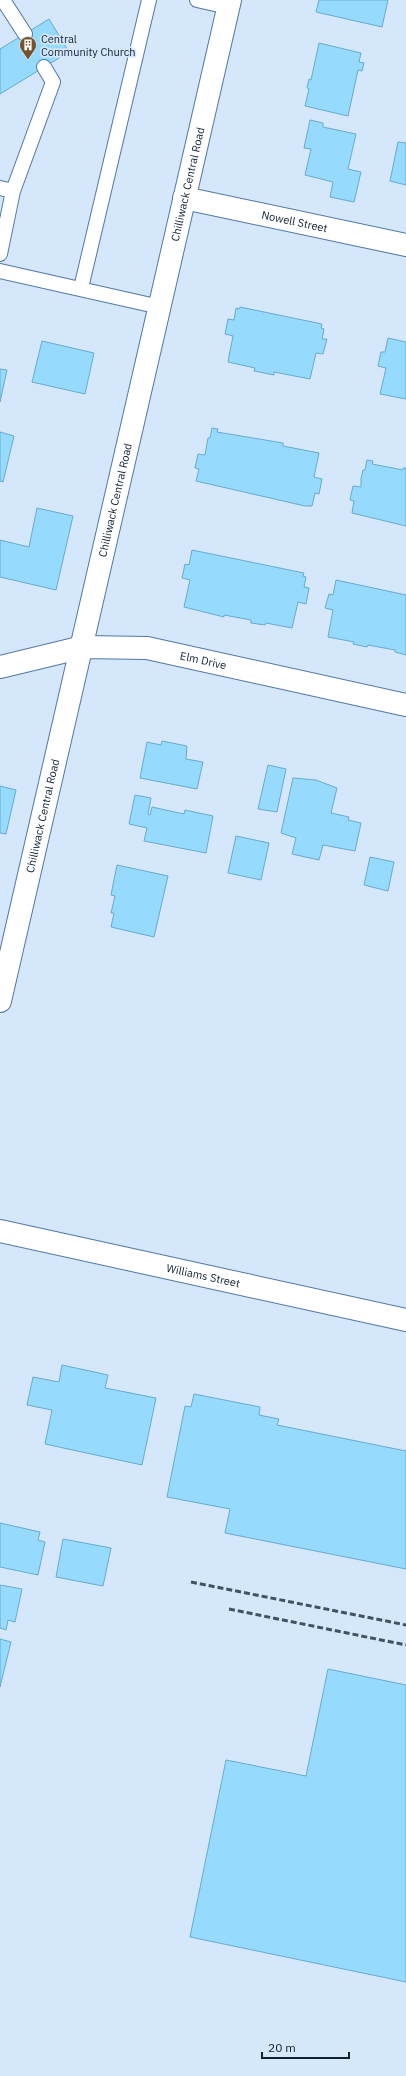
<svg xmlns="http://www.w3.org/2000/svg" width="406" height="2076" font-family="'IBM Plex Sans',sans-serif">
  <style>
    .building { fill: #96dafe; stroke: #67abcd }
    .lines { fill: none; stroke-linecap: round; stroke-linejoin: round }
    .service-casing { stroke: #4f78a6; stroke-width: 16 }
    .minor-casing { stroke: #4f78a6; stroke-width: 24 }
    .tertiary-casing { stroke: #4f78a6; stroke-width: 24 }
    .service { stroke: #fff; stroke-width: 14 }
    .minor { stroke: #fff; stroke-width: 22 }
    .tertiary { stroke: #fff; stroke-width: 22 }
    .rail { stroke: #405264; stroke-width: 3; stroke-dasharray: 6 3; stroke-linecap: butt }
    .labels { text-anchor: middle; stroke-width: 3.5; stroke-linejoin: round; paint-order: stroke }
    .poi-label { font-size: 11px; fill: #0f2133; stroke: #d5e7fb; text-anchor: start }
    .street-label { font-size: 11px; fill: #0f2133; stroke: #d5e7fb }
  </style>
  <rect width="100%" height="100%" fill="#d5e7fb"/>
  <!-- building -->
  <path class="building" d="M 319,0 L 388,0 L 382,27 L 316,12 Z
    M 49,19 L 69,52 L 0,94 L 0,49 Z
    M 319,43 L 361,53 L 359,62 L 364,63 L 362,71 L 358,70 L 348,116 L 305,106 L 309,89 L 307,88 L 309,79 L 311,80 Z
    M 310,120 L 323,123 L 323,127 L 356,134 L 348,169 L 361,172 L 354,202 L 330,197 L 333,182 L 305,175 L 311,149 L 304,148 Z
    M 398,142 L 406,143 L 406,185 L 390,181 Z
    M 240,307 L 322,324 L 321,328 L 324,329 L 322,339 L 327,339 L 323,354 L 316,353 L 310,379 L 274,372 L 274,375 L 254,371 L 255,368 L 228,362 L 233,336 L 225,334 L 228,319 L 234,320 L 236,308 L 239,309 Z
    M 388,338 L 406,342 L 406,399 L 380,394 L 386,368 L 378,366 L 381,352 L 385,352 Z
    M 42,341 L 94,353 L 85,394 L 32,382 Z
    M 0,369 L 7,370 L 0,402 Z
    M 212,428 L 218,429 L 217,432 L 283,443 L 283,446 L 319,453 L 314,477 L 322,479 L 319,494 L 315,493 L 312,506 L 305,506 L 196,481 L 199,469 L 195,468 L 198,454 L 205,455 L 208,438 L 210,438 Z
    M 0,432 L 14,436 L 3,482 L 0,481 Z
    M 367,460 L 373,461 L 372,464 L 403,470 L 403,468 L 406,468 L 406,526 L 352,513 L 354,501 L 350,500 L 353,486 L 361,487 L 361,479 L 363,470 L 365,470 Z
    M 37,508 L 73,516 L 56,590 L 0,577 L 0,540 L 29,547 Z
    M 192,550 L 304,573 L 303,576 L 306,577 L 304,587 L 309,588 L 306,604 L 298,602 L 292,628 L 266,623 L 265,625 L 251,623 L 251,620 L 224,615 L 224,617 L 184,607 L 190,580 L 182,578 L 185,564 L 189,565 Z
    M 336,580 L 406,595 L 406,655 L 395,652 L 395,650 L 368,645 L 367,647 L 353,644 L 354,642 L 328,637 L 333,610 L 325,608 L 329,594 L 333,595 Z
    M 162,741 L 187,746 L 186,759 L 203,762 L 197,789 L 140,778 L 147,742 L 161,745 Z
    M 268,765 L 286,769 L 277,812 L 258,809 Z
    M 293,778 L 316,780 L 337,788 L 331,813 L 349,817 L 348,820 L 361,823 L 355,851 L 323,845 L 319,860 L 292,854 L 296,838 L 281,833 Z
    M 0,786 L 16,790 L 6,834 L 0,833 Z
    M 135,795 L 151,798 L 148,814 L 150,815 L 152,807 L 184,814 L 185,810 L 213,816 L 206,853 L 144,841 L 147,828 L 129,824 Z
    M 236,836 L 269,843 L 261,880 L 228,873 Z
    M 370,857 L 394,862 L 388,891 L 364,885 Z
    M 117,865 L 168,876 L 154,937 L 111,927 L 114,913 L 111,913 L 115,896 L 111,895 Z
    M 62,1365 L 108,1375 L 105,1388 L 156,1398 L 142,1465 L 45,1444 L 52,1410 L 27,1405 L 33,1377 L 59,1382 Z
    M 194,1394 L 260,1407 L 259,1415 L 279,1419 L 277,1425 L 406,1451 L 406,1569 L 225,1533 L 230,1509 L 167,1497 L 185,1406 L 191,1407 Z
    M 0,1523 L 40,1532 L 38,1540 L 45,1542 L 38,1575 L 0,1567 Z
    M 63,1539 L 111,1548 L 103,1586 L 56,1577 Z
    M 0,1585 L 22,1589 L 15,1622 L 8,1620 L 6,1630 L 0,1628 Z
    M 0,1639 L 11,1642 L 0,1687 Z
    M 328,1669 L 406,1685 L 406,1982 L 190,1937 L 226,1760 L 306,1776 Z"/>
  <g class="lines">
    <defs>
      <path id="service" d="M 3,0 L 25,34
        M 197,0 L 228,7
        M 0,188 L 13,191 L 0,254
        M 13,191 L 53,82 L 44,67
        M 0,271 L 160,307
        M 81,288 L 149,0"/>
      <g id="minor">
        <path id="s1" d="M 184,198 L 406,245"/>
        <path id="s2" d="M 0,667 L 83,647 L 147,648 L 406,705"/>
        <path id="s3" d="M 0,1231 L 406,1320"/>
      </g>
      <g id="tertiary">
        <path id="s4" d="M 0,1001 L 230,0"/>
      </g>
    </defs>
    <!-- service casing -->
    <use href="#service" class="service-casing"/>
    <!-- minor casing -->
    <use href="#minor" class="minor-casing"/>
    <!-- tertiary casing -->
    <use href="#tertiary" class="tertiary-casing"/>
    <!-- service -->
    <use href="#service" class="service"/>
    <!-- minor -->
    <use href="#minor" class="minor"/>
    <!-- tertiary -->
    <use href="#tertiary" class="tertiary"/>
    <!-- rail -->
    <path class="rail" d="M 191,1582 L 406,1625
      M 229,1609 L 406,1645"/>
  </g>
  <!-- icons -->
  <defs>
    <symbol id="building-pin" viewBox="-11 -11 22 30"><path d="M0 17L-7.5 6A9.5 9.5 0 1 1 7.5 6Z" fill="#75542b" stroke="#d5e7fb"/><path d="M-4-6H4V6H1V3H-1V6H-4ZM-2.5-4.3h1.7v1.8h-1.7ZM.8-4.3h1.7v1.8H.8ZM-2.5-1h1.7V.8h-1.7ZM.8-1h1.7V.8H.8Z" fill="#fff"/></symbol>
  </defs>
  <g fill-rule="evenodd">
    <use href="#building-pin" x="18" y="35" width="20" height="27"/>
  </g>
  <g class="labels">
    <!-- poi labels -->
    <g class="poi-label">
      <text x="41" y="43">Central<tspan x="41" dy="13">Community Church</tspan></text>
    </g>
    <!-- street labels -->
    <g class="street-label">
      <text dy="4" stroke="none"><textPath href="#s4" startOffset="838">Chilliwack Central Road</textPath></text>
      <text dy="4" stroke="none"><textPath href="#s1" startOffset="113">Nowell Street</textPath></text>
      <text dy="4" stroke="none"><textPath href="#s4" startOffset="514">Chilliwack Central Road</textPath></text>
      <text dy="4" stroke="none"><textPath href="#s2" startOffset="207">Elm Drive</textPath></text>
      <text dy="4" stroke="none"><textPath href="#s4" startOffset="190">Chilliwack Central Road</textPath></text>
      <text dy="4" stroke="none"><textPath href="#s3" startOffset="208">Williams Street</textPath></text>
    </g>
  </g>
  <!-- scale -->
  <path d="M262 2052v6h87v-6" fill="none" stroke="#0f2133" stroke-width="2"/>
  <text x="268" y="2052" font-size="12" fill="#0f2133" stroke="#d5e7fb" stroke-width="3" paint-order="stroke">20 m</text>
</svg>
